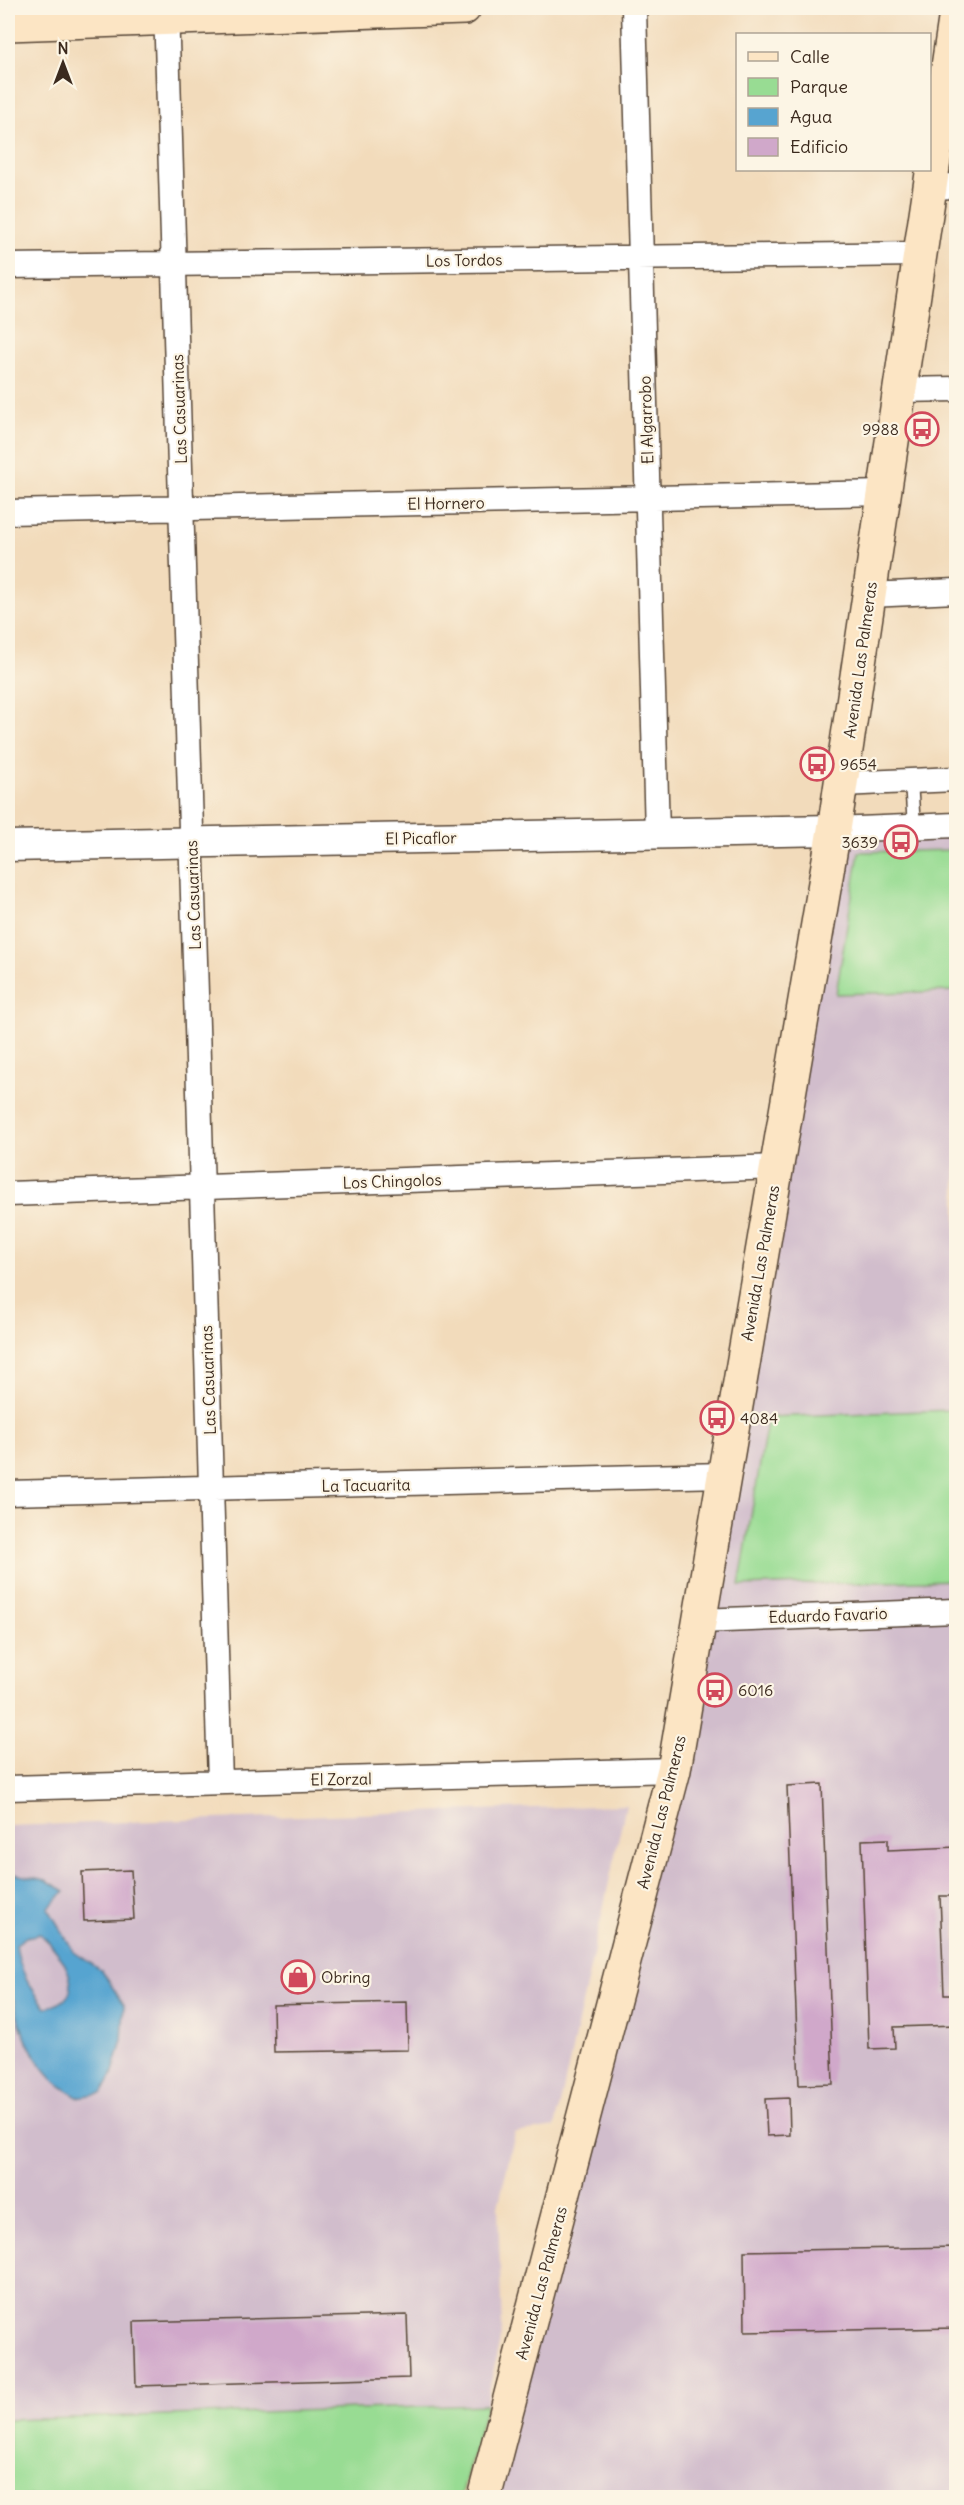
<svg xmlns="http://www.w3.org/2000/svg" width="964" height="2505" font-family="Delius,sans-serif">
  <style>
    .industrial { fill: #d1bdcc }
    .green { fill: #98dc93; stroke: #6a8358; stroke-width: 1.5 }
    .water { fill: #57a4d0; stroke: #496777; stroke-width: 1.5; fill-rule: evenodd }
    .building { fill: #d0a8ca }
    .lines { fill: none; stroke-linecap: round; stroke-linejoin: round }
    .service-casing { stroke: #564536; stroke-width: 15 }
    .minor-casing { stroke: #564536; stroke-width: 27 }
    .tertiary-casing { stroke: #564536; stroke-width: 33 }
    .secondary-casing { stroke: #564536; stroke-width: 36 }
    .service { stroke: #fff; stroke-width: 12 }
    .minor { stroke: #fff; stroke-width: 24 }
    .tertiary { stroke: #fff; stroke-width: 30 }
    .secondary { stroke: #fce5c4; stroke-width: 33 }
    .labels { text-anchor: middle; stroke-width: 4.5; stroke-linejoin: round; paint-order: stroke }
    .street-label { font-size: 16px; fill: #3b2a1e; stroke: #fcf5e5 }
    .poi-label { font-size: 16px; fill: #3b2a1e; stroke: #fcf5e5; text-anchor: start }
  </style>
  <rect width="100%" height="100%" fill="#fcf5e5"/>
  <filter id="ink" filterUnits="userSpaceOnUse"><feTurbulence type="fractalNoise" baseFrequency=".0167" numOctaves="2"/><feDisplacementMap in="SourceGraphic" scale="12" xChannelSelector="R" yChannelSelector="G"/><feConvolveMatrix kernelMatrix="1 2 1 2 8 2 1 2 1" color-interpolation-filters="sRGB"/></filter>
  <filter id="wash" filterUnits="userSpaceOnUse"><feTurbulence type="fractalNoise" baseFrequency=".008" numOctaves="4" result="noise"/><feDisplacementMap in="SourceGraphic" scale="24" xChannelSelector="R" yChannelSelector="G"/><feGaussianBlur stdDeviation="1.35" result="paint"/><feColorMatrix in="noise" values="0 0 0 0 0 0 0 0 0 0 0 0 0 0 0 0 0 1.4 0 .05"/><feComposite in="paint" operator="in"/></filter>
  <g filter="url(#wash)">
    <rect width="100%" height="100%" fill="#f2dbbb"/>
    <!-- industrial -->
    <path class="industrial" d="M 956,825 L 956,2497 L 484,2498 L 674,1770 L 834,830 Z
      M 626,1805 L 555,2127 L 515,2133 L 498,2207 L 502,2330 L 486,2405 L 8,2420 L 8,1826 Z"/>
    <!-- green -->
    <path class="green" d="M 956,850 L 956,991 L 836,994 L 859,852 Z
      M 956,1344 L 956,1580 L 739,1586 L 768,1417 L 952,1410 Z
      M 486,2405 L 461,2497 L 8,2497 L 8,2420 Z"/>
    <!-- water -->
    <path class="water" d="M 8,1873 L 46,1880 L 65,1891 L 48,1908 L 74,1952 L 102,1971 L 124,2005 L 122,2040 L 112,2075 L 102,2093 L 77,2097 C 69,2091 60,2086 54,2080 C 0,2025 7,1943 8,1873 ZM 40,1934 C 63,1953 93,2000 46,2007 C 30,1988 19,1970 16,1944 L 26,1937 Z"/>
    <g id="blocks">
      <!-- building -->
      <path class="building" d="M 822,1784 L 833,2084 L 799,2085 L 787,1786 Z
        M 888,1839 L 888,1850 L 957,1847 L 957,1896 L 940,1896 L 944,1995 L 957,1995 L 957,2025 L 894,2027 L 895,2048 L 869,2049 L 862,1840 Z
        M 131,1870 L 134,1919 L 84,1921 L 82,1872 Z
        M 407,2002 L 408,2050 L 274,2052 L 273,2005 Z
        M 789,2098 L 790,2135 L 767,2136 L 765,2099 Z
        M 957,2247 L 957,2328 L 745,2332 L 744,2251 Z
        M 407,2315 L 409,2378 L 136,2386 L 134,2322 Z"/>
    </g>
  </g>
  <g filter="url(#ink)">
    <use href="#blocks" fill-opacity="0" stroke="#564536" stroke-width="1.5"/>
    <g class="lines">
      <defs>
        <path id="service" d="M 911,781 L 914,827"/>
        <path id="minor" d="M 166,8 L 220,1782
          M 634,8 L 657,833
          M 930,187 L 956,186
          M 8,266 L 920,254
          M 900,390 L 956,389
          M 8,512 L 885,493
          M 869,595 L 956,591
          M 841,784 L 956,779
          M 834,830 L 956,825
          M 8,1194 L 777,1167
          M 8,1493 L 724,1475
          M 699,1621 L 956,1611
          M 8,1788 L 674,1770"/>
        <path id="tertiary" d="M 8,846 L 834,830"/>
        <path id="secondary" d="M 8,24 L 464,8
          M 484,2498 L 674,1770 L 834,830 L 956,13"/>
      </defs>
      <!-- service casing -->
      <use href="#service" class="service-casing"/>
      <!-- minor casing -->
      <use href="#minor" class="minor-casing"/>
      <!-- tertiary casing -->
      <use href="#tertiary" class="tertiary-casing"/>
      <!-- secondary casing -->
      <use href="#secondary" class="secondary-casing"/>
      <!-- service -->
      <use href="#service" class="service"/>
      <!-- minor -->
      <use href="#minor" class="minor"/>
      <!-- tertiary -->
      <use href="#tertiary" class="tertiary"/>
      <!-- secondary -->
      <use href="#secondary" class="secondary"/>
    </g>
  </g>
  <!-- icons -->
  <defs>
    <symbol id="bus-ring" viewBox="-11 -11 22 22"><circle r="9.5" fill="#fcf5e5" stroke="#d1495b" stroke-width="1.5"/><path d="M-5-6H5V4H4V6H2V4H-2V6H-4V4H-5ZM-3.5-4V0h7V-4ZM-3.5 1.2v1.5H-2V1.2ZM2 1.2v1.5H3.5V1.2Z" fill="#d1495b"/></symbol>
    <symbol id="shop-ring" viewBox="-11 -11 22 22"><circle r="9.5" fill="#fcf5e5" stroke="#d1495b" stroke-width="1.5"/><path d="M-5-2.5h2.3a2.7 3.5 0 0 1 5.4 0H5L5.5 6h-11ZM-1.5-2.5h3a1.5 2.3 0 0 0-3 0Z" fill="#d1495b"/></symbol>
  </defs>
  <g fill-rule="evenodd">
    <use href="#bus-ring" x="903" y="410" width="38" height="38"/>
    <use href="#bus-ring" x="798" y="745" width="38" height="38"/>
    <use href="#bus-ring" x="882" y="823" width="38" height="38"/>
    <use href="#bus-ring" x="698" y="1399" width="38" height="38"/>
    <use href="#bus-ring" x="696" y="1671" width="38" height="38"/>
    <use href="#shop-ring" x="279" y="1958" width="38" height="38"/>
  </g>
  <g class="labels">
    <!-- street labels -->
    <g class="street-label">
      <text transform="translate(464 260) rotate(-1)" y="6">Los Tordos</text>
      <text transform="translate(179 409) rotate(-92)" y="6">Las Casuarinas</text>
      <text transform="translate(646 420) rotate(-92)" y="6">El Algarrobo</text>
      <text transform="translate(446 503) rotate(-1)" y="6">El Hornero</text>
      <text transform="translate(860 660) rotate(-82)" y="6">Avenida Las Palmeras</text>
      <text transform="translate(421 838) rotate(-1)" y="6">El Picaflor</text>
      <text transform="translate(193 895) rotate(-92)" y="6">Las Casuarinas</text>
      <text transform="translate(392 1181) rotate(-2)" y="6">Los Chingolos</text>
      <text transform="translate(760 1263) rotate(-80)" y="6">Avenida Las Palmeras</text>
      <text transform="translate(208 1380) rotate(-92)" y="6">Las Casuarinas</text>
      <text transform="translate(366 1485) rotate(-1)" y="6">La Tacuarita</text>
      <text transform="translate(828 1615) rotate(-2)" y="6">Eduardo Favario</text>
      <text transform="translate(341 1779) rotate(-1)" y="6">El Zorzal</text>
      <text transform="translate(661 1812) rotate(-76)" y="6">Avenida Las Palmeras</text>
      <text transform="translate(541 2283) rotate(-75)" y="6">Avenida Las Palmeras</text>
    </g>
    <!-- poi labels -->
    <g class="poi-label">
      <text x="899" y="435" text-anchor="end">9988</text>
      <text x="840" y="770">9654</text>
      <text x="878" y="848" text-anchor="end">3639</text>
      <text x="740" y="1424">4084</text>
      <text x="738" y="1696">6016</text>
      <text x="321" y="1983">Obring</text>
    </g>
  </g>
  <!-- margin -->
  <rect width="964" height="2505" fill="none" stroke="#fcf5e5" stroke-width="30"/>
  <!-- legend -->
  <rect x="736" y="33" width="195" height="138" fill="#fcf5e5" stroke="#afa495" stroke-width="1.5"/>
  <rect x="748" y="52" width="30" height="9" fill="#fce5c4" stroke="#afa495" stroke-width="1.5"/>
  <text x="790" y="63" font-size="18" fill="#3b2a1e">Calle</text>
  <rect x="748" y="78" width="30" height="18" fill="#98dc93" stroke="#afa495" stroke-width="1.5"/>
  <text x="790" y="93" font-size="18" fill="#3b2a1e">Parque</text>
  <rect x="748" y="108" width="30" height="18" fill="#57a4d0" stroke="#afa495" stroke-width="1.5"/>
  <text x="790" y="123" font-size="18" fill="#3b2a1e">Agua</text>
  <rect x="748" y="138" width="30" height="18" fill="#d0a8ca" stroke="#afa495" stroke-width="1.5"/>
  <text x="790" y="153" font-size="18" fill="#3b2a1e">Edificio</text>
  <!-- north arrow -->
  <g transform="translate(63 63)" stroke="#fcf5e5" stroke-width="4.5" paint-order="stroke">
  <path d="M0-4.5L10 22L0 15L-10 22Z" fill="#3b2a1e"/>
  <text y="-9" font-size="16" font-weight="bold" text-anchor="middle" fill="#3b2a1e">N</text>
  </g>
</svg>
